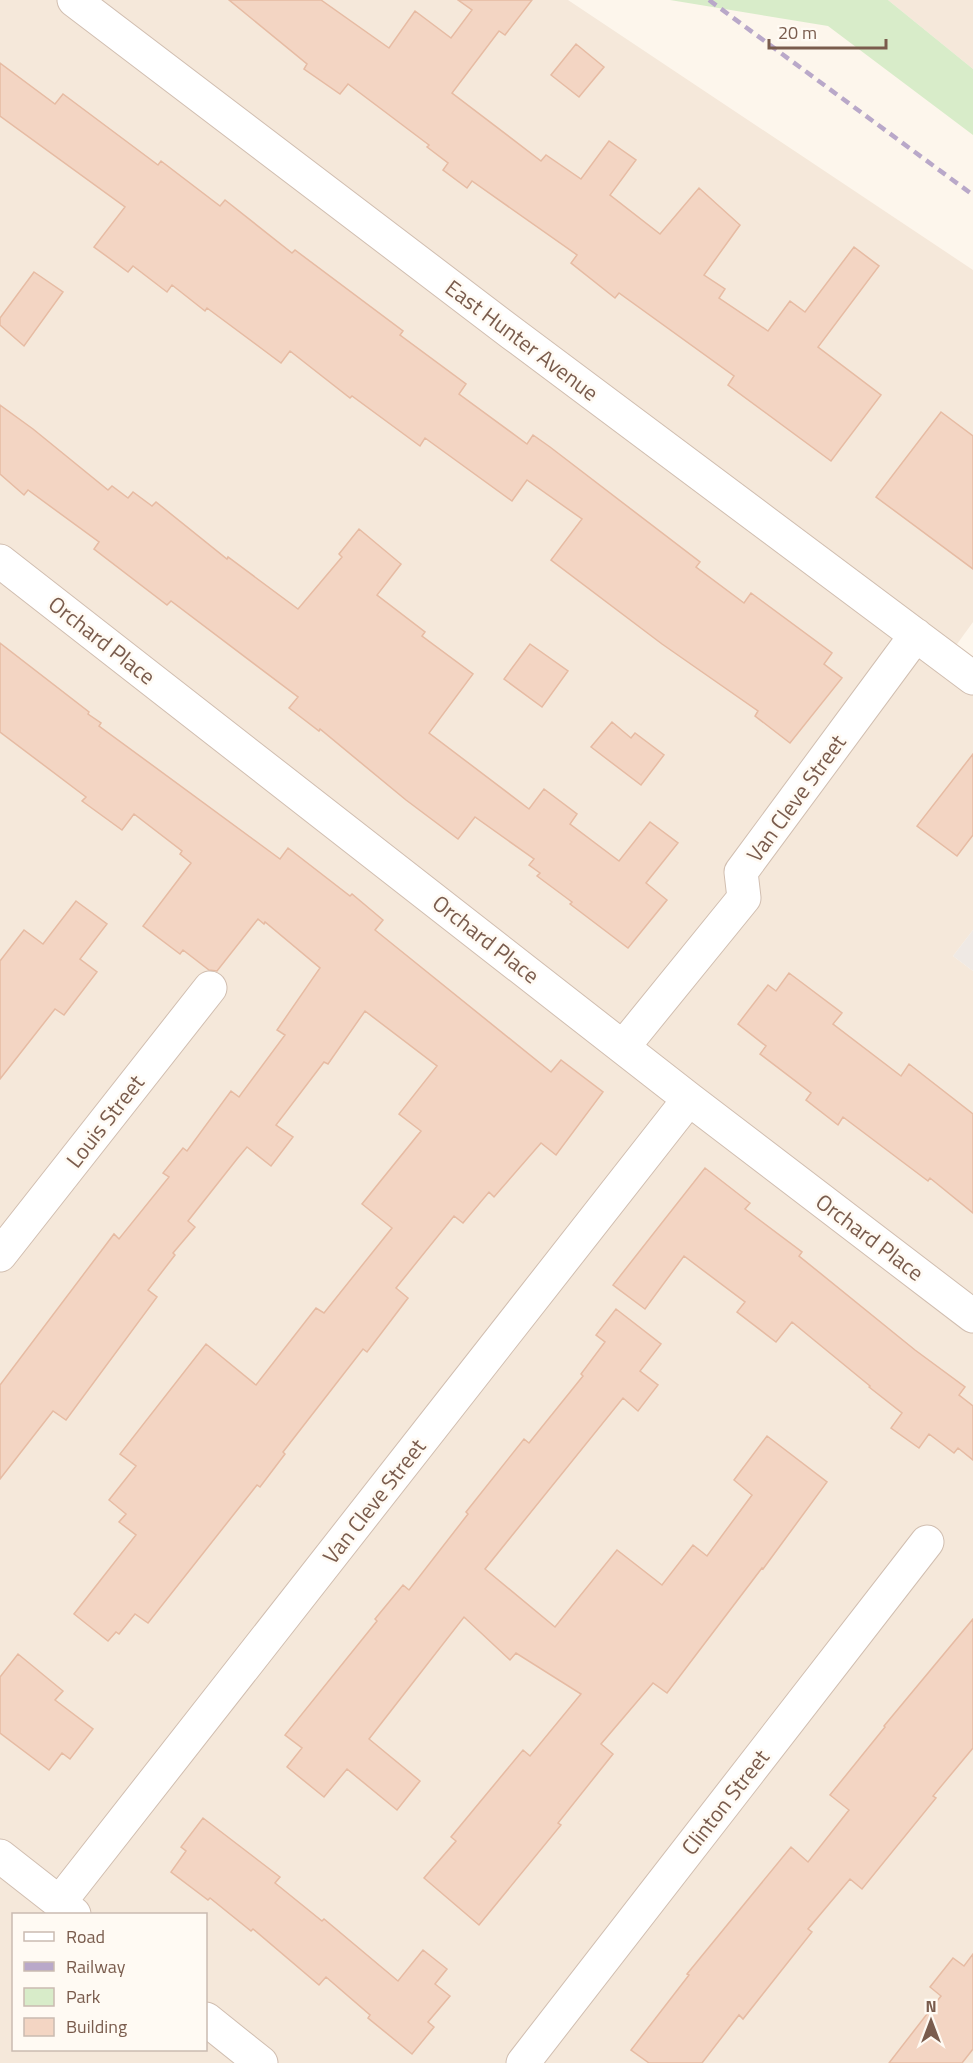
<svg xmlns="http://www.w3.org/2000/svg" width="973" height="2063" font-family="'Titillium Web',sans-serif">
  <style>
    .residential { fill: #f5e8da; fill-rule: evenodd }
    .industrial { fill: #efe9e4 }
    .green { fill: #d8ecc9 }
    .building { fill: #f3d5c3; stroke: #e6bba3; stroke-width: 1.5 }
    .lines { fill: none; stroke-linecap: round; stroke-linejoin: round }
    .street-casing { stroke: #d1beb0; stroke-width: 35 }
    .street { stroke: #fff; stroke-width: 33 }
    .rail { stroke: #b9a8c9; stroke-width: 4.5; stroke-dasharray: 9 6; stroke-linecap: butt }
    .labels { text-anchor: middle; stroke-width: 5; stroke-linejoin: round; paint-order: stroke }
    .street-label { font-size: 22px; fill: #7a5c4d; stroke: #fffaf3 }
  </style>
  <rect width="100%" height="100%" fill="#fdf6ec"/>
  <!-- residential -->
  <path class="residential" d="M 0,0 L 568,0 L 973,270 L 973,622 L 947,658 L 973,678 L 973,930 L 953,956 L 973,971 L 973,2063 L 0,2063 ZM 14,1914 L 206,1914 L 206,2050 L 14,2050 Z
    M 888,0 L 973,0 L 973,69 Z"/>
  <!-- industrial -->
  <path class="industrial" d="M 973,930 L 973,971 L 953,956 Z"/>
  <!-- green -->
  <path class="green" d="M 670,0 L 888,0 L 973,69 L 973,135 L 828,26 Z"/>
  <!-- building -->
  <path class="building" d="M 229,0 L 321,0 L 389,48 L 415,11 L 451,38 L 472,10 L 458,0 L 532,0 L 505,35 L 499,31 L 452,93 L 541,161 L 546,155 L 581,179 L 609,141 L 636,160 L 610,195 L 660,234 L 699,188 L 740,225 L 704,275 L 725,289 L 719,298 L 768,331 L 790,301 L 805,312 L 854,247 L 879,266 L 818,347 L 881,395 L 831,461 L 728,385 L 734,376 L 619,293 L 615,298 L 571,263 L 577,255 L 472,181 L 467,188 L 443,170 L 448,163 L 427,147 L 429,145 L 348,84 L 340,94 L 304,69 L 307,64 Z
    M 576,44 L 604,67 L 579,97 L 551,75 Z
    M 0,63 L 55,104 L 63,94 L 158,165 L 161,161 L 220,206 L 225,200 L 292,253 L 295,250 L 403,331 L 400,335 L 466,384 L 459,394 L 527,444 L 533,435 L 550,447 L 700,562 L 696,567 L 744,603 L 751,593 L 832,653 L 824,664 L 842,678 L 790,743 L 755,716 L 758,711 L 662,644 L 551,560 L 582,519 L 527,480 L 512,501 L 425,438 L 420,446 L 352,396 L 350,398 L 290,351 L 281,363 L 207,308 L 205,311 L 172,285 L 167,292 L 133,266 L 128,272 L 94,247 L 125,207 L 0,116 Z
    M 34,272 L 63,292 L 24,346 L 0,325 L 0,318 Z
    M 0,405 L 33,429 L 108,490 L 112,486 L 128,498 L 133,492 L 152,506 L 156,502 L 227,559 L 228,557 L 298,609 L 342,557 L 339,554 L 359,529 L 401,564 L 377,595 L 425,632 L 422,636 L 473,674 L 429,733 L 529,809 L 544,789 L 577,814 L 570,824 L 619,861 L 650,822 L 678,843 L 646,883 L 667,900 L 628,948 L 570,904 L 572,902 L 537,876 L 540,873 L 529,865 L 534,859 L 475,817 L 458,839 L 406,800 L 320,729 L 319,731 L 289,708 L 298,697 L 171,601 L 167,605 L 94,549 L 99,542 L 28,490 L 24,495 L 0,474 Z
    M 941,412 L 973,436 L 973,569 L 876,497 Z
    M 0,643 L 89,712 L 88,714 L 101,723 L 99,726 L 280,859 L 288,848 L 350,896 L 352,894 L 383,920 L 375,930 L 551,1072 L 561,1060 L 603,1092 L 556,1155 L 541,1143 L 494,1197 L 489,1192 L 463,1223 L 454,1216 L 396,1288 L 408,1298 L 367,1352 L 363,1349 L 283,1452 L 285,1454 L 260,1487 L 257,1485 L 148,1623 L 135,1614 L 119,1634 L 116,1632 L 108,1641 L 74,1614 L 136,1535 L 119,1522 L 126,1514 L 109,1500 L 136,1466 L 120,1454 L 206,1344 L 256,1385 L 316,1308 L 324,1313 L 392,1228 L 362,1204 L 421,1131 L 399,1114 L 437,1066 L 365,1011 L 328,1064 L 324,1062 L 276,1125 L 293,1137 L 271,1166 L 247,1147 L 237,1159 L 188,1221 L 195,1227 L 173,1253 L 175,1255 L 148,1290 L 157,1297 L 66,1420 L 53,1411 L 0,1479 L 0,1385 L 114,1234 L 119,1239 L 169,1177 L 163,1173 L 183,1148 L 187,1151 L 231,1091 L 239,1097 L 285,1035 L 277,1030 L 320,968 L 265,922 L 264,924 L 258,919 L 217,971 L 209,970 L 183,950 L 180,954 L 143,926 L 191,863 L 180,854 L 182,851 L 134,814 L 122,830 L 82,801 L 86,797 L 0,732 Z
    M 530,644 L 568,671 L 542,707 L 504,679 Z
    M 612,722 L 631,738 L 635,733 L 664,755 L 641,785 L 591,747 Z
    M 973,754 L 973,835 L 957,856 L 917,826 Z
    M 76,901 L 107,924 L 80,959 L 97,972 L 64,1015 L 55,1009 L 0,1079 L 0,961 L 24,930 L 43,944 Z
    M 789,973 L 842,1013 L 833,1024 L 901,1076 L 909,1064 L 973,1114 L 973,1213 L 930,1178 L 928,1181 L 843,1117 L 838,1125 L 806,1100 L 811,1093 L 760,1054 L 766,1046 L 738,1024 L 768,985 L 776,991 Z
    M 705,1168 L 750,1203 L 745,1209 L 802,1252 L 799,1256 L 915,1350 L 965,1387 L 959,1395 L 973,1406 L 973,1460 L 958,1448 L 954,1453 L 929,1434 L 919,1448 L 891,1428 L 902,1413 L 869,1387 L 870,1386 L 792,1322 L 776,1342 L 737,1312 L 745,1302 L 684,1256 L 645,1309 L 613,1285 Z
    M 616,1309 L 661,1344 L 640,1371 L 658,1385 L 638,1411 L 623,1398 L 485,1569 L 555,1627 L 617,1550 L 662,1585 L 693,1545 L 707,1556 L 752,1495 L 734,1480 L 767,1436 L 827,1482 L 763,1569 L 762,1568 L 667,1693 L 653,1683 L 601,1744 L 613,1754 L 558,1823 L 561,1825 L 479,1925 L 424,1878 L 456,1841 L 451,1837 L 523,1750 L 530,1756 L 581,1694 L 516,1653 L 510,1660 L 464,1617 L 369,1739 L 420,1781 L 397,1810 L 347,1769 L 324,1797 L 287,1767 L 302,1748 L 285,1735 L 377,1621 L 375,1619 L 403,1585 L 409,1590 L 468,1514 L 466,1512 L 524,1439 L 529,1443 L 583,1376 L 581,1374 L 605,1342 L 596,1335 Z
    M 973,1619 L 973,1748 L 933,1796 L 936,1798 L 862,1889 L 850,1879 L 808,1929 L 812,1932 L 743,2019 L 739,2015 L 702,2063 L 649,2063 L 631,2050 L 689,1975 L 687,1974 L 791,1847 L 808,1862 L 849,1810 L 830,1795 L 885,1727 L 884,1726 Z
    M 18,1654 L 63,1691 L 55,1700 L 93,1729 L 70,1759 L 62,1753 L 49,1770 L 0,1733 L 0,1677 Z
    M 203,1818 L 280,1877 L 275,1883 L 322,1921 L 324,1919 L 398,1981 L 423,1950 L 447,1969 L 435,1984 L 450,1996 L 428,2022 L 434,2027 L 412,2054 L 368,2018 L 370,2015 L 326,1977 L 319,1985 L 253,1929 L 251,1931 L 210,1898 L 208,1900 L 171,1872 L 186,1851 L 181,1847 Z
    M 973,1954 L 973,2049 L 962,2063 L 889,2063 L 941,1996 L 930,1987 L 953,1958 L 964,1966 Z"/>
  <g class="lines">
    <defs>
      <path id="street" d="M 74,0 L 513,334 L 973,678
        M 0,561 L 689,1099 L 973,1316
        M 623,1047 L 744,898 L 741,872 L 916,635
        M 0,1255 L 210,988
        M 0,1856 L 74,1914
        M 59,1903 L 689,1099
        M 206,2019 L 261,2063
        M 523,2063 L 927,1542"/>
    </defs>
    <!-- street casing -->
    <use href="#street" class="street-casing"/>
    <!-- street -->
    <use href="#street" class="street"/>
    <!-- rail -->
    <path class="rail" d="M 709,0 L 973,195"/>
  </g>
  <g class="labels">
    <!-- street labels -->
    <g class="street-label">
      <text transform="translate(522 340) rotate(37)" y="8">East Hunter Avenue</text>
      <text transform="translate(102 640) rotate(38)" y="8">Orchard Place</text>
      <text transform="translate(796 798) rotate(-54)" y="8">Van Cleve Street</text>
      <text transform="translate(486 939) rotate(38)" y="8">Orchard Place</text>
      <text transform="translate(105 1121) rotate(-52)" y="8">Louis Street</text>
      <text transform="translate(870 1237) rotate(37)" y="8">Orchard Place</text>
      <text transform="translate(374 1501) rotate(-52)" y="8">Van Cleve Street</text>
      <text transform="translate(725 1802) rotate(-52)" y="8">Clinton Street</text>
    </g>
  </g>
  <!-- legend -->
  <rect x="12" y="1913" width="195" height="138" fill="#fffaf3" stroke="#cabbb1" stroke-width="1.5"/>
  <rect x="24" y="1932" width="30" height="9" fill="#ffffff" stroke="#cabbb1" stroke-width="1.5"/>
  <text x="66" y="1943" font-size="18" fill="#7a5c4d">Road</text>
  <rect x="24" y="1962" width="30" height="9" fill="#b9a8c9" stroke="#cabbb1" stroke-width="1.5"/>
  <text x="66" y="1973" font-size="18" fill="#7a5c4d">Railway</text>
  <rect x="24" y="1988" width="30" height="18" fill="#d8ecc9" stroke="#cabbb1" stroke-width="1.5"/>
  <text x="66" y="2003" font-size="18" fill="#7a5c4d">Park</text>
  <rect x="24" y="2018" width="30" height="18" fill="#f3d5c3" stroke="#cabbb1" stroke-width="1.5"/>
  <text x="66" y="2033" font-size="18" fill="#7a5c4d">Building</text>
  <!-- north arrow -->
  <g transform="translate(931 2021)" stroke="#fffaf3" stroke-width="4.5" paint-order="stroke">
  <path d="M0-4.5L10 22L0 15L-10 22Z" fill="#7a5c4d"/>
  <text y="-9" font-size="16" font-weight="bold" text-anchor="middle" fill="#7a5c4d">N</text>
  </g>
  <!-- scale -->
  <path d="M769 39v9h117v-9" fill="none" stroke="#7a5c4d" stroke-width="3"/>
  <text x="778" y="39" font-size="18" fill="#7a5c4d" stroke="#fffaf3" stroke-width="4.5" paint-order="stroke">20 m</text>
</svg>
